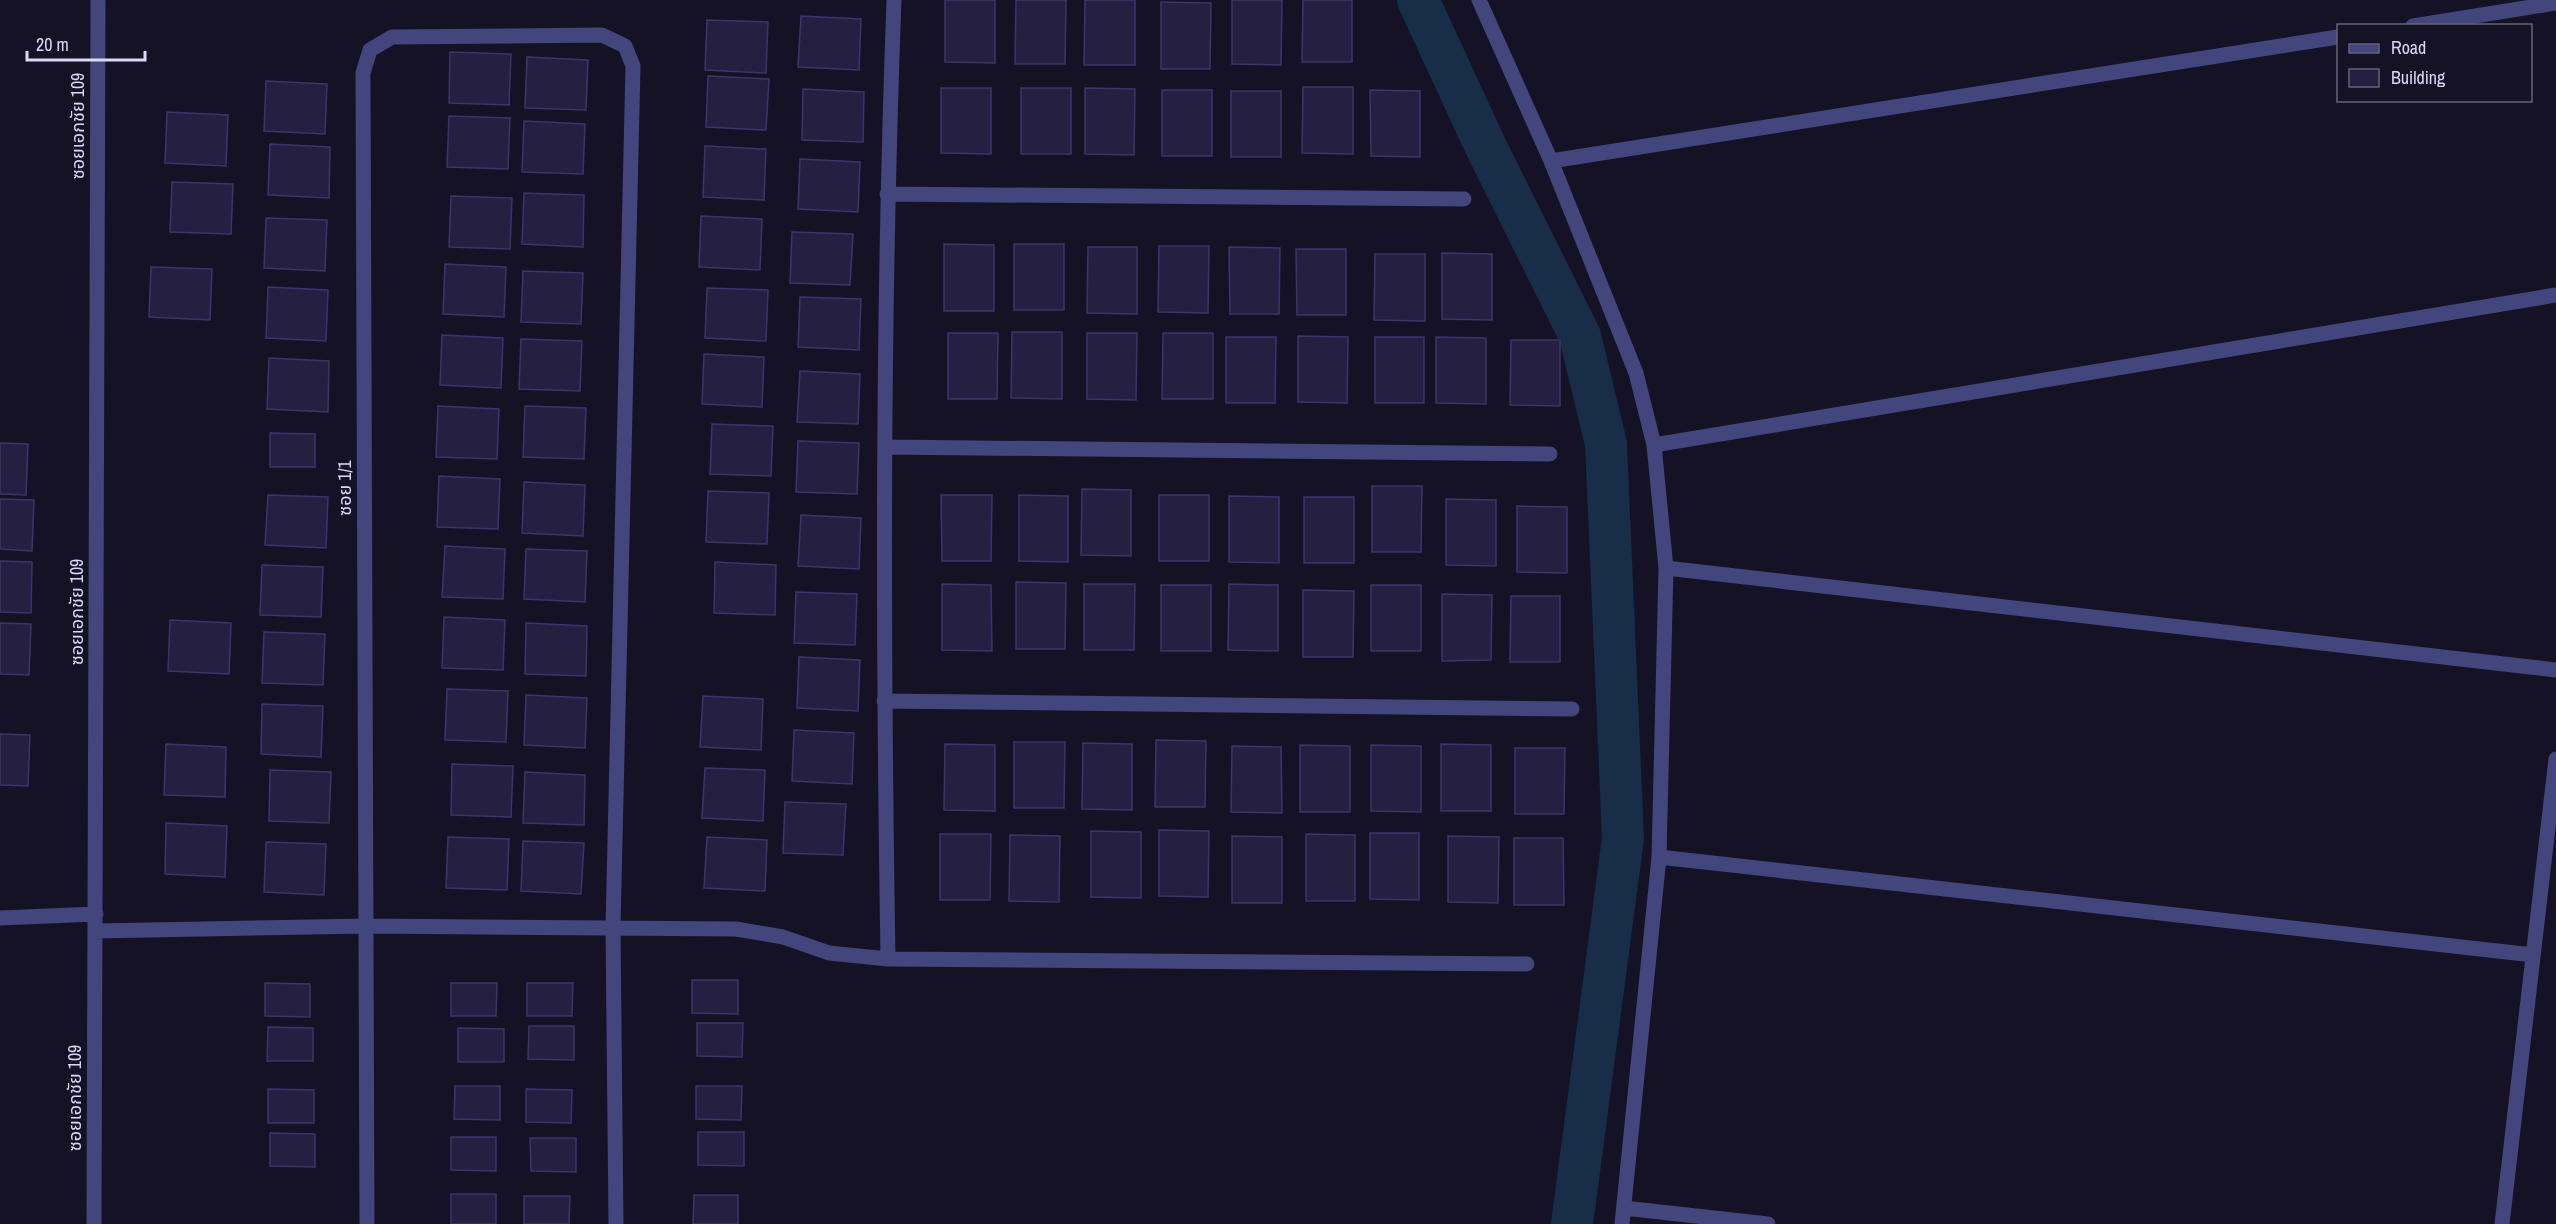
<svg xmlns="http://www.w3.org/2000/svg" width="2556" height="1224" font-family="'Archivo Narrow','Noto Sans Thai',sans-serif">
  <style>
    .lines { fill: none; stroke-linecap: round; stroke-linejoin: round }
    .canal { stroke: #172d48; stroke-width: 42 }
    .building { fill: #252042; stroke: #3c356b; stroke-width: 1.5 }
    .minor { stroke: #43457d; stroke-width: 15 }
    .labels { text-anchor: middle; stroke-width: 6; stroke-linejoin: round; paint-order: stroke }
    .street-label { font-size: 18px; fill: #dbd9fa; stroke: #141224 }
  </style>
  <rect width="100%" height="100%" fill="#141224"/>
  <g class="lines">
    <!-- canal -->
    <path class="canal" d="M 1418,0 L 1484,143 L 1580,336 L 1606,444 L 1623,838 L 1572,1224"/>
  </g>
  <!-- building -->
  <path class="building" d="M 945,0 L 995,0 L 995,63 L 945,62 Z
    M 1016,0 L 1066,0 L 1065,64 L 1015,64 Z
    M 1085,0 L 1135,0 L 1135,65 L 1084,65 Z
    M 1232,0 L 1282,0 L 1281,65 L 1232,64 Z
    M 1303,0 L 1352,0 L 1352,62 L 1302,62 Z
    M 1161,2 L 1211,3 L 1210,69 L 1161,69 Z
    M 801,16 L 861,19 L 859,70 L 798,67 Z
    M 707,20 L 768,22 L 766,73 L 705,70 Z
    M 450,52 L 511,54 L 509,105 L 449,103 Z
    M 527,57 L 588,60 L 586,110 L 525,108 Z
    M 708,76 L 769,79 L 766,130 L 706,127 Z
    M 266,81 L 327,84 L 325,134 L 264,131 Z
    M 1303,87 L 1353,87 L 1353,154 L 1302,153 Z
    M 941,88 L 991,88 L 991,154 L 941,153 Z
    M 1021,88 L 1071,88 L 1071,154 L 1021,154 Z
    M 1085,88 L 1135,89 L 1134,155 L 1085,154 Z
    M 803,89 L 864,92 L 863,142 L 802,140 Z
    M 1162,90 L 1212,90 L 1212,156 L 1162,156 Z
    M 1370,90 L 1420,91 L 1420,157 L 1371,156 Z
    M 1231,91 L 1281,91 L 1281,157 L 1231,157 Z
    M 167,112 L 228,115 L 226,166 L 165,163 Z
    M 449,116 L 510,118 L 508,169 L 447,167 Z
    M 524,121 L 585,124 L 583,174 L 522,172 Z
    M 270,144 L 330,147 L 329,198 L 268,195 Z
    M 705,146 L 766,149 L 764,200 L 703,197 Z
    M 800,159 L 860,162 L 858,212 L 798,209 Z
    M 172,182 L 233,184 L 231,234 L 170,232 Z
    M 524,193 L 584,195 L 583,247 L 522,244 Z
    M 451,196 L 512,198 L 510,249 L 449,247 Z
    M 701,216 L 762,219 L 760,270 L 699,267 Z
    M 266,218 L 327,220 L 325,271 L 264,268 Z
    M 792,232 L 853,234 L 850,285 L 790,283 Z
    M 944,244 L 994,245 L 994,311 L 944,311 Z
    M 1014,244 L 1064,244 L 1064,310 L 1014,310 Z
    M 1159,246 L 1209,246 L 1208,313 L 1158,312 Z
    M 1088,247 L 1137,247 L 1137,314 L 1087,313 Z
    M 1229,247 L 1280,248 L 1279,314 L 1230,314 Z
    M 1296,249 L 1346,249 L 1346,315 L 1297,315 Z
    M 1442,253 L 1492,254 L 1492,320 L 1442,319 Z
    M 1375,254 L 1425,254 L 1425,321 L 1374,320 Z
    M 445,264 L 506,267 L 504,317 L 443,314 Z
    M 151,267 L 212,269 L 210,320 L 149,317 Z
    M 523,271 L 583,273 L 581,324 L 521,322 Z
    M 268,287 L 328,290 L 326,341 L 266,338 Z
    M 707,288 L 768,290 L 766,341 L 705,338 Z
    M 800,297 L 861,299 L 859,350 L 798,347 Z
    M 1012,332 L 1062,332 L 1062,399 L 1011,398 Z
    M 948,333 L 998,333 L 997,399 L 948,399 Z
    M 1087,333 L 1137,333 L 1136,400 L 1087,399 Z
    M 1163,333 L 1213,333 L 1213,399 L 1162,399 Z
    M 442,335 L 503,338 L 501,388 L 440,385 Z
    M 1298,336 L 1348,337 L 1347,403 L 1298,402 Z
    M 1226,337 L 1276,337 L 1275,403 L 1226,403 Z
    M 1375,337 L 1424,337 L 1424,403 L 1375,403 Z
    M 1436,337 L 1486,338 L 1486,404 L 1436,403 Z
    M 521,339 L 582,341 L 580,391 L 519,389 Z
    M 1511,340 L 1560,340 L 1560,406 L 1510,405 Z
    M 704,354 L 764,357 L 762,407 L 702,404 Z
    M 269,358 L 329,361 L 328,412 L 267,409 Z
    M 800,371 L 860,374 L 858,424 L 797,422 Z
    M 438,406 L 499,409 L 497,459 L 436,457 Z
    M 525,406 L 586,408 L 584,459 L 523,457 Z
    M 712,424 L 773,426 L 771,476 L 710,474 Z
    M 270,433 L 315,434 L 315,467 L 270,467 Z
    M 798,441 L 859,443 L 857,494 L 796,492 Z
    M 0,443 L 28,444 L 26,495 L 0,494 Z
    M 439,476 L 500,479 L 498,529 L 437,527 Z
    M 524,482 L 585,485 L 583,536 L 522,533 Z
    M 1372,486 L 1422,486 L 1421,552 L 1372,552 Z
    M 1082,489 L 1131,490 L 1131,556 L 1081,555 Z
    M 708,491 L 769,493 L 767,544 L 706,542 Z
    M 268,495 L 328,497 L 326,548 L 265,545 Z
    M 941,495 L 992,495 L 991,561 L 942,561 Z
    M 1019,495 L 1068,496 L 1068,562 L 1019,561 Z
    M 1159,495 L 1209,495 L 1209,561 L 1159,561 Z
    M 1229,496 L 1279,497 L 1279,563 L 1229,562 Z
    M 1304,497 L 1354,497 L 1354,563 L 1304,563 Z
    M 0,499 L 34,500 L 32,551 L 0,549 Z
    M 1446,499 L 1496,500 L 1496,566 L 1446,565 Z
    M 1517,506 L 1567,507 L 1567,573 L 1517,572 Z
    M 801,515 L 861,518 L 859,569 L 798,566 Z
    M 445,546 L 505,549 L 503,599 L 442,597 Z
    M 526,549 L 587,551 L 585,602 L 524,599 Z
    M 0,561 L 32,562 L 31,613 L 0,612 Z
    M 715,562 L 776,565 L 775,615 L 714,613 Z
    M 262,565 L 323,567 L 321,617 L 260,615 Z
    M 1016,582 L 1066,583 L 1065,649 L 1016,649 Z
    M 942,584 L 991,585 L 992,651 L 942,650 Z
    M 1084,584 L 1135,584 L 1134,650 L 1084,650 Z
    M 1229,584 L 1278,585 L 1278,651 L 1228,650 Z
    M 1161,585 L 1211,585 L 1211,651 L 1161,651 Z
    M 1371,585 L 1421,585 L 1421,651 L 1371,651 Z
    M 1303,590 L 1354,591 L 1353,657 L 1303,657 Z
    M 796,592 L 857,594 L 855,645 L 794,643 Z
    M 1442,594 L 1492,595 L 1491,660 L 1442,661 Z
    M 1511,596 L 1560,596 L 1560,662 L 1510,662 Z
    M 444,617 L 505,620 L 503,670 L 442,668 Z
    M 170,620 L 231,623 L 229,674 L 168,671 Z
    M 0,623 L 31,624 L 29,675 L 0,674 Z
    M 526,623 L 587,626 L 586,676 L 525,674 Z
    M 264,632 L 325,634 L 323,685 L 262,683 Z
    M 799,657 L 860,660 L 858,711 L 797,708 Z
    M 447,689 L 508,691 L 506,742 L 445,740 Z
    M 526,695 L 587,698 L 585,748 L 524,745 Z
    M 703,696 L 763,699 L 761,750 L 700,747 Z
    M 262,704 L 323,706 L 321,757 L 261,754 Z
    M 794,730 L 854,733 L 852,784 L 792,781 Z
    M 0,734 L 30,735 L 28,786 L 0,785 Z
    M 1156,740 L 1206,741 L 1205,807 L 1155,807 Z
    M 1014,742 L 1065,742 L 1064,808 L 1014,808 Z
    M 1083,743 L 1132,744 L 1132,810 L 1082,809 Z
    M 166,744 L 226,747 L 225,797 L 164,795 Z
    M 945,744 L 995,745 L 995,811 L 944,810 Z
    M 1441,744 L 1491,745 L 1491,811 L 1441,811 Z
    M 1300,745 L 1350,746 L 1350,812 L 1300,812 Z
    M 1371,745 L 1421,746 L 1421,812 L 1371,811 Z
    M 1232,746 L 1281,747 L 1282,813 L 1231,812 Z
    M 1515,748 L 1565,748 L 1564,814 L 1515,814 Z
    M 452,764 L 513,766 L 511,817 L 451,815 Z
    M 705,768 L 765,770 L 763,821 L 702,818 Z
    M 270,770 L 331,772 L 329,823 L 269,821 Z
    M 525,772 L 585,775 L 584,825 L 523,823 Z
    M 785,802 L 846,804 L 843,855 L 783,853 Z
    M 166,823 L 227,826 L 225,877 L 165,874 Z
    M 1159,830 L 1209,831 L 1208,897 L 1159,896 Z
    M 1091,831 L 1141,832 L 1141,898 L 1091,897 Z
    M 1370,833 L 1419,833 L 1419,900 L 1370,899 Z
    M 940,834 L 991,834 L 990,900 L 940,900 Z
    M 1306,834 L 1355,835 L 1355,901 L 1306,901 Z
    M 1010,835 L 1060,836 L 1059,902 L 1009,901 Z
    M 1232,836 L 1282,837 L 1282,903 L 1232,903 Z
    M 1448,836 L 1499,837 L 1498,903 L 1448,902 Z
    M 448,837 L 509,839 L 507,890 L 446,888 Z
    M 707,837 L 767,840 L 765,891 L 704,888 Z
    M 1514,838 L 1563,838 L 1564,905 L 1514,905 Z
    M 523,841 L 584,843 L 581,894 L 521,891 Z
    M 266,842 L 326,844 L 324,895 L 264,892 Z
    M 692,980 L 738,980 L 738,1014 L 692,1013 Z
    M 265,983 L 310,984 L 310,1017 L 265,1016 Z
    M 451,983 L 497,983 L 496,1016 L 451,1016 Z
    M 527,983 L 573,983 L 572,1016 L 527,1016 Z
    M 697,1023 L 743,1023 L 742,1057 L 697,1056 Z
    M 529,1026 L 574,1026 L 574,1060 L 528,1059 Z
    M 268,1027 L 313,1028 L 313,1061 L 267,1061 Z
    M 458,1028 L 504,1029 L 504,1062 L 458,1062 Z
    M 455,1086 L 500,1086 L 500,1120 L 454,1119 Z
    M 696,1086 L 742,1086 L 741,1120 L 696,1119 Z
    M 268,1089 L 314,1090 L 314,1123 L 268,1123 Z
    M 526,1089 L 572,1090 L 571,1123 L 526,1122 Z
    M 698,1132 L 744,1132 L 744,1166 L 698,1165 Z
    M 270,1133 L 315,1134 L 315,1167 L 270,1166 Z
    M 451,1137 L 496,1137 L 496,1171 L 451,1170 Z
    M 530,1138 L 576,1138 L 576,1172 L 531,1171 Z
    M 451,1194 L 496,1194 L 496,1224 L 451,1224 Z
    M 694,1195 L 738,1195 L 738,1224 L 693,1224 Z
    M 524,1196 L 570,1196 L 569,1224 L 524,1224 Z"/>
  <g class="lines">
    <!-- minor -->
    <path class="minor" d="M 1479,0 L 1551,161 L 1636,373 L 1654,445 L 1666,568 L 1659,857 L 1622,1224
      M 2413,26 L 2556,3
      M 1551,161 L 2338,37
      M 887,194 L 1464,199
      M 1654,445 L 2556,295
      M 886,447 L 1550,454
      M 1666,568 L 2556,670
      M 884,701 L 1572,709
      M 1659,857 L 2533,955
      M 0,918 L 96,914
      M 95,931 L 367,926 L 736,929 L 783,937 L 829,953 L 888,959 L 1527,964
      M 888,959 C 883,640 882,320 894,0
      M 1624,1208 L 1768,1224
      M 94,1224 L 98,0
      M 367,1224 L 363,73 L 370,50 L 392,37 L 602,35 L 625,46 L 633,66 L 613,927 L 616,1224
      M 2502,1224 L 2556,759"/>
  </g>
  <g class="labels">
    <!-- street labels -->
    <g class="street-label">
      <text transform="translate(78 126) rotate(-90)" y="6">ซอยเอกชัย 109</text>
      <text transform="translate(345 488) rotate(-90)" y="6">ซอย 1/1</text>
      <text transform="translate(77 612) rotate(-90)" y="6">ซอยเอกชัย 109</text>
      <text transform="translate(75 1098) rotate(-90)" y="6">ซอยเอกชัย 109</text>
    </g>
  </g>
  <!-- legend -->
  <rect x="2337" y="24" width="195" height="78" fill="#141224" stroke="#64627a" stroke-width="1.5"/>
  <rect x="2349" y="44" width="30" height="9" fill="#43457d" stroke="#64627a" stroke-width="1.5"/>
  <text x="2391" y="54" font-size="18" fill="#dbd9fa">Road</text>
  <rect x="2349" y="69" width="30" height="18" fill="#252042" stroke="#64627a" stroke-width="1.5"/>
  <text x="2391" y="84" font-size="18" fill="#dbd9fa">Building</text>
  <!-- scale -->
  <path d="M27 51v9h118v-9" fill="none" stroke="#dbd9fa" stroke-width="3"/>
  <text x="36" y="51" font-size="18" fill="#dbd9fa" stroke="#141224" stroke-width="4.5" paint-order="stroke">20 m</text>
</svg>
